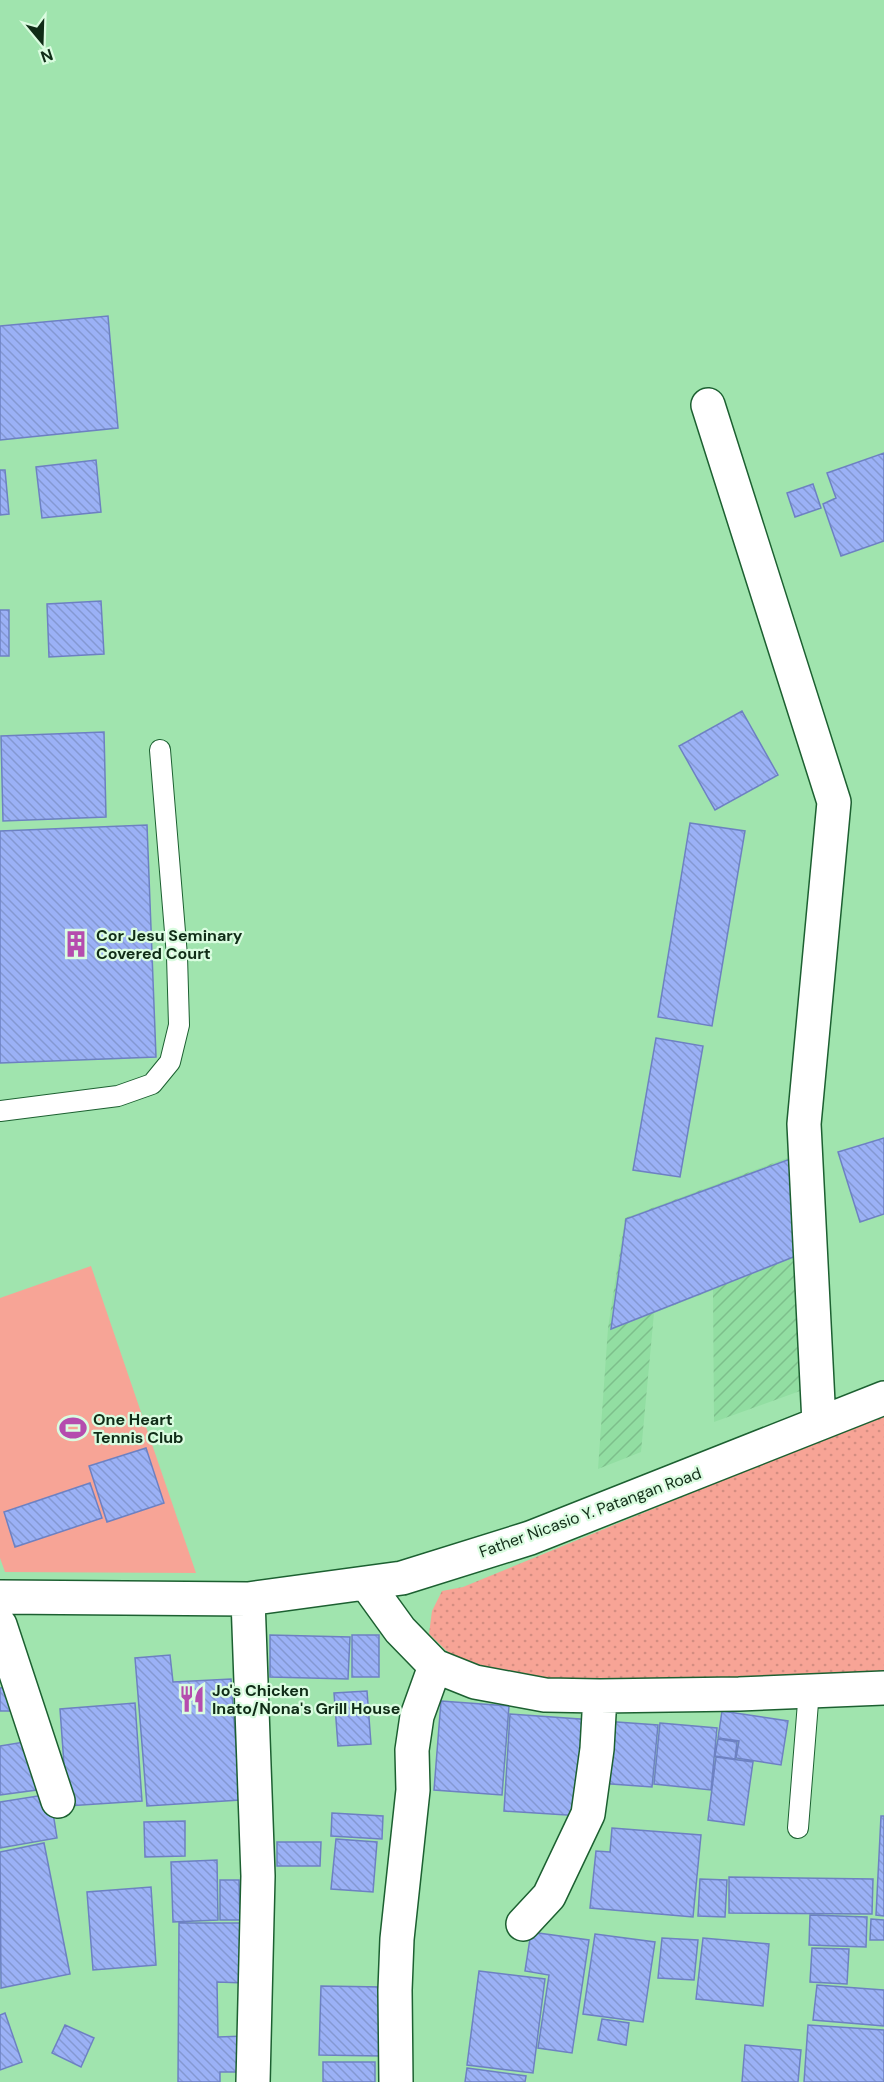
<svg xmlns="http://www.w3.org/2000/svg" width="884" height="2082" font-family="'DM Sans',sans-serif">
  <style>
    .industrial { fill: url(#industrial-furrows) }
    .grass { fill: url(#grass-dots) }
    .garden { fill: #f7a496 }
    .building { fill: url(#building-back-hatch); stroke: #6d81c2; stroke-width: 1.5 }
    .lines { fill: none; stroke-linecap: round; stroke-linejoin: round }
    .lane-casing { stroke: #1c6031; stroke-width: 22 }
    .street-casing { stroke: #1c6031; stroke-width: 36 }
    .lane { stroke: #fff; stroke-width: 20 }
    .street { stroke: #fff; stroke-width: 33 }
    .labels { text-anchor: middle; stroke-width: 4.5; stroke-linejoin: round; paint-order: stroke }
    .poi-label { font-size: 16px; font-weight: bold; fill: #102c17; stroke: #dafce0; text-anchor: start }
    .street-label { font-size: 16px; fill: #102c17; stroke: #dafce0 }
  </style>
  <defs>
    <pattern id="industrial-furrows" width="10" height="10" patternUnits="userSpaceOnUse" patternTransform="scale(1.5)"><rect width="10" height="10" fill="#92dea2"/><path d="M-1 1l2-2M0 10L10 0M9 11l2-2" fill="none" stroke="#7dbf8b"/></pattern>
    <pattern id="grass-dots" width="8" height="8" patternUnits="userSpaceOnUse" patternTransform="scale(1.5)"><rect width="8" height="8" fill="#f7a496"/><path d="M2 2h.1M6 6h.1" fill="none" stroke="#d38d81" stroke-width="1.8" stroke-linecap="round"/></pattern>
    <pattern id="building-back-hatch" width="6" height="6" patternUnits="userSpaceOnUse" patternTransform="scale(1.5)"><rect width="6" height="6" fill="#9bb1f6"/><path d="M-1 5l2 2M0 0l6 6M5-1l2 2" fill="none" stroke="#8498d2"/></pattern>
  </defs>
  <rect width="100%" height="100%" fill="#a0e4ae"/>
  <!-- industrial -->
  <path class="industrial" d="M 795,1155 L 798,1248 L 800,1391 L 714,1422 L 713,1290 L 654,1313 L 641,1452 L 598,1469 L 608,1328 L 625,1218 Z"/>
  <!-- grass -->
  <path class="grass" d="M 884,1414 L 884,1674 L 731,1677 L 602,1685 L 516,1677 L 452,1656 L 429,1634 L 432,1611 L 442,1591 L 463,1587 Z"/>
  <!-- garden -->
  <path class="garden" d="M 91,1266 L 196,1573 L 5,1572 L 0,1558 L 0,1298 Z"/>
  <!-- building -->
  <path class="building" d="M 108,316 L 118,428 L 0,440 L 0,326 Z
    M 884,453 L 884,541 L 841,556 L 823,504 L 836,498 L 827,473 Z
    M 96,460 L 101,512 L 42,518 L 36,467 Z
    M 0,470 L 5,470 L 9,514 L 0,515 Z
    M 813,484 L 821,508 L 795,517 L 787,493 Z
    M 101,601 L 104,654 L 49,657 L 47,604 Z
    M 0,610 L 9,610 L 9,656 L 0,656 Z
    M 742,711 L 778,775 L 715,810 L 679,746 Z
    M 104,732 L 106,817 L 3,821 L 1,736 Z
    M 690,823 L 745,831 L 712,1026 L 658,1017 Z
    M 147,825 L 156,1057 L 0,1063 L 0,831 Z
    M 656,1038 L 703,1046 L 680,1177 L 633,1170 Z
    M 884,1138 L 884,1214 L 860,1222 L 838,1152 Z
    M 793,1158 L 796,1256 L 611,1329 L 626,1219 Z
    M 146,1448 L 164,1503 L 107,1522 L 89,1466 Z
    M 90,1483 L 102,1518 L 15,1547 L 4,1512 Z
    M 270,1635 L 350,1637 L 348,1679 L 270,1677 Z
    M 352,1635 L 379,1635 L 379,1677 L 352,1677 Z
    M 170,1655 L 173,1682 L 231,1679 L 240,1800 L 147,1806 L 135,1658 Z
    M 9,1687 L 10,1711 L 0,1711 L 0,1688 Z
    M 367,1691 L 371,1744 L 338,1746 L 334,1693 Z
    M 441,1701 L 509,1706 L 502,1795 L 434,1790 Z
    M 135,1703 L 142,1801 L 67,1806 L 60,1709 Z
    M 722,1711 L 788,1721 L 781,1765 L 736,1758 L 739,1741 L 718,1738 Z
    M 510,1714 L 594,1720 L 582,1816 L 504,1811 Z
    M 603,1721 L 658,1725 L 652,1787 L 598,1783 Z
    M 660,1723 L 717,1728 L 711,1790 L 654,1784 Z
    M 718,1739 L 737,1742 L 735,1759 L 715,1756 Z
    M 36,1740 L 44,1789 L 0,1795 L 0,1746 Z
    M 716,1757 L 753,1762 L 744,1825 L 708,1820 Z
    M 50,1794 L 57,1838 L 0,1848 L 0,1802 Z
    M 332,1813 L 383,1816 L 382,1839 L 331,1836 Z
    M 881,1816 L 884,1816 L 884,1916 L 876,1915 Z
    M 185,1821 L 185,1856 L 145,1857 L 144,1822 Z
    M 612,1828 L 701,1835 L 693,1917 L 590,1908 L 596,1851 L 610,1852 Z
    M 336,1839 L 377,1842 L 373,1892 L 331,1889 Z
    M 277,1842 L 321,1842 L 320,1866 L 277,1866 Z
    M 44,1843 L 70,1974 L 1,1988 L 0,1852 Z
    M 217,1860 L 218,1920 L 173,1922 L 171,1862 Z
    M 729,1877 L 873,1879 L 872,1914 L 729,1913 Z
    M 700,1879 L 727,1880 L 725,1917 L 698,1916 Z
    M 220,1880 L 239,1880 L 240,1920 L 220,1920 Z
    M 151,1887 L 156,1965 L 93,1970 L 87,1892 Z
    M 810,1915 L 867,1917 L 866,1947 L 809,1945 Z
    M 871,1919 L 884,1920 L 884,1940 L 870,1940 Z
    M 179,1923 L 246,1923 L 245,1983 L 217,1982 L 218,2037 L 245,2036 L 245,2072 L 220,2072 L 220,2082 L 178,2082 Z
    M 531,1932 L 589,1940 L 572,2053 L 538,2048 L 549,1975 L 525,1971 Z
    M 595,1934 L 655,1942 L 643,2022 L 583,2014 Z
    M 662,1938 L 698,1940 L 694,1980 L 658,1978 Z
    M 703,1938 L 769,1944 L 763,2006 L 696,1999 Z
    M 812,1948 L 849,1949 L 847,1984 L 810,1982 Z
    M 479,1971 L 545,1979 L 533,2073 L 467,2065 Z
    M 817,1985 L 884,1990 L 884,2026 L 813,2020 Z
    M 321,1986 L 383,1987 L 381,2056 L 319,2055 Z
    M 5,2013 L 22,2062 L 0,2070 L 0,2015 Z
    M 602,2019 L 629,2023 L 626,2045 L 598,2040 Z
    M 65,2025 L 94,2038 L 81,2067 L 52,2053 Z
    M 808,2025 L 884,2030 L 884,2082 L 804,2082 Z
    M 745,2045 L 801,2050 L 798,2082 L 742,2082 Z
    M 323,2062 L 375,2062 L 375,2082 L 323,2082 Z
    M 467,2068 L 526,2076 L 525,2082 L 465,2082 Z"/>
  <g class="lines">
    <defs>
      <path id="lane" d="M 0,1111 L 118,1096 L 152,1084 L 170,1062 L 179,1025 L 177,956 L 160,750
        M 798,1828 L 809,1690"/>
      <path id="street" d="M 708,405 L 834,802 L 804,1124 L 819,1423
        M 366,1583 L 400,1630 L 435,1666 L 475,1682 L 545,1695 L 600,1696 L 739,1694 L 884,1688
        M 0,1597 L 248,1599 L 402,1578 L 530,1538 L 884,1398
        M 248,1599 L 258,1876 L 253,2082
        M 0,1625 L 58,1801
        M 523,1924 L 549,1896 L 588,1814 L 597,1749 L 600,1696
        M 396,2082 L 395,1990 L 397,1939 L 413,1790 L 412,1750 L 417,1716 L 435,1666"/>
    </defs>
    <!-- lane casing -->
    <use href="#lane" class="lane-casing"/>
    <!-- street casing -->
    <use href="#street" class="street-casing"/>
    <!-- lane -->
    <use href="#lane" class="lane"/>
    <!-- street -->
    <use href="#street" class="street"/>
  </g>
  <!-- icons -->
  <defs>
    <symbol id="building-bare" viewBox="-9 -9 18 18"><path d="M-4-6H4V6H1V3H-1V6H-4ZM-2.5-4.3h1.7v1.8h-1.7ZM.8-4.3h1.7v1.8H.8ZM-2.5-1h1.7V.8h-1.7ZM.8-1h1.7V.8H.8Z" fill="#b54cae" stroke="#dafce0" stroke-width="2.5" paint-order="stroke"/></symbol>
    <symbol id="stadium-bare" viewBox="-9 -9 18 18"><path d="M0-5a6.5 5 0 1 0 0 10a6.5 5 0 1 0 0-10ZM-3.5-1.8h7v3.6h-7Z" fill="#b54cae" stroke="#dafce0" stroke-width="2.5" paint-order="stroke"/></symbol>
    <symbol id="restaurant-bare" viewBox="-9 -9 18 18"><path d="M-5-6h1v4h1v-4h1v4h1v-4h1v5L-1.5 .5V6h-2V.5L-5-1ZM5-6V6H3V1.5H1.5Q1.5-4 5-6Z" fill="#b54cae" stroke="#dafce0" stroke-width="2.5" paint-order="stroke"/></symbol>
  </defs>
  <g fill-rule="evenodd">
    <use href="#building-bare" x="57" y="925" width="38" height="38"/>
    <use href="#stadium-bare" x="54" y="1409" width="38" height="38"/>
    <use href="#restaurant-bare" x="173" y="1680" width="38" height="38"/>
  </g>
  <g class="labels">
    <!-- poi labels -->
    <g class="poi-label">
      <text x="96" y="941">Cor Jesu Seminary<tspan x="96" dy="18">Covered Court</tspan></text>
      <text x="93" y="1425">One Heart<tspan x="93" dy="18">Tennis Club</tspan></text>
      <text x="212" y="1696">Jo's Chicken<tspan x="212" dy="18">Inato/Nona's Grill House</tspan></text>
    </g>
    <!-- street labels -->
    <g class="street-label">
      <text transform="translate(590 1512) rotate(-20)" y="6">Father Nicasio Y. Patangan Road</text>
    </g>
  </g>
  <!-- north arrow -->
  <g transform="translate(42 42) rotate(161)" stroke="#dafce0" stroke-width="4.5" paint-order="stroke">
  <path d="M0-4.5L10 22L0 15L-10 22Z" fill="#102c17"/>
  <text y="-9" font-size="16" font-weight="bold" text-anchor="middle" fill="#102c17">N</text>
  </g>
</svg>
